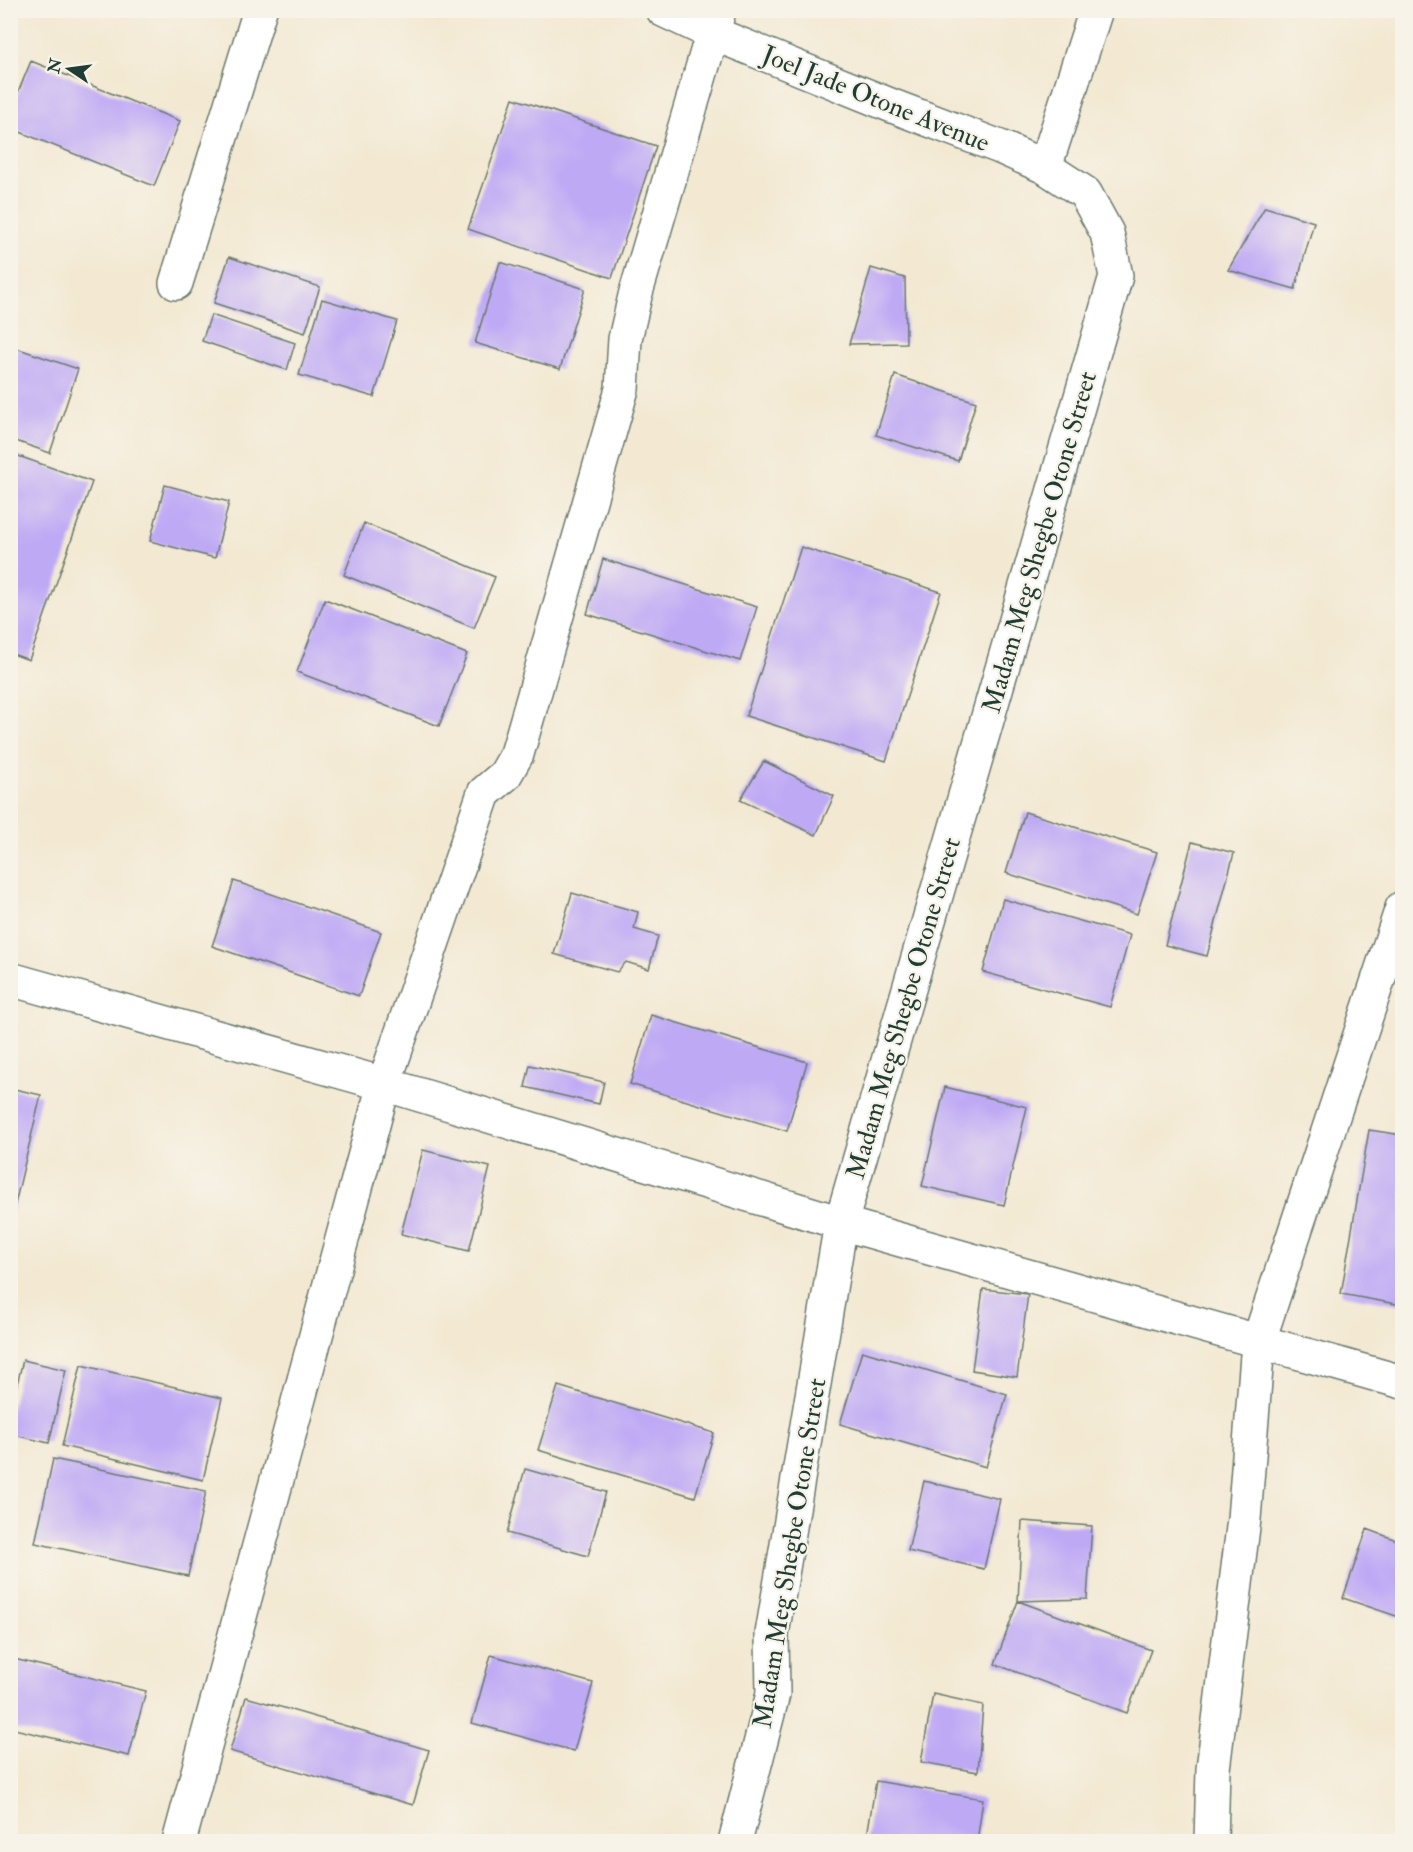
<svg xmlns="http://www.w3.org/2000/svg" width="1413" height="1852" font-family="'IM FELL Double Pica',serif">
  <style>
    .building { fill: #bea9f5 }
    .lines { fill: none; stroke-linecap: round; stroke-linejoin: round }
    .street-casing { stroke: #69796c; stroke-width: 36 }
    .street { stroke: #fff; stroke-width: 33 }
    .labels { text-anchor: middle; stroke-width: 4.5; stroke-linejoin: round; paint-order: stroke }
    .street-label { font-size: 26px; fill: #1f3d34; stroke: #f7f3e8 }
  </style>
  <rect width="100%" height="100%" fill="#f7f3e8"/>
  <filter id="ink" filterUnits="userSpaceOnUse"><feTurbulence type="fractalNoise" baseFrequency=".0167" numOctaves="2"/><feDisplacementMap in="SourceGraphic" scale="12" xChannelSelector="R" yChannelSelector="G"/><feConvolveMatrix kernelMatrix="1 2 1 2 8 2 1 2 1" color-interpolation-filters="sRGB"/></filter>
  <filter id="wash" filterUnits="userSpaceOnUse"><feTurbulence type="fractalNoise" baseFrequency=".008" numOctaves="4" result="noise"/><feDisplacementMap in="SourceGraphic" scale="24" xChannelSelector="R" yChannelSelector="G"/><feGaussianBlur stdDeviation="1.35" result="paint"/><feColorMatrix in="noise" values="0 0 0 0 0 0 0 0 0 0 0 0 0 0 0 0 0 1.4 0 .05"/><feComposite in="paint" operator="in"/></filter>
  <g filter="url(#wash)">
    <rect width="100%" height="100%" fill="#f3e9d3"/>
    <g id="blocks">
      <!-- building -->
      <path class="building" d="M 31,61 L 180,121 L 154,186 L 10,128 L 10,112 Z
        M 513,98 L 656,146 L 612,278 L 468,229 Z
        M 1265,207 L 1314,222 L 1295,289 L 1228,270 Z
        M 229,257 L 320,287 L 305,333 L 214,303 Z
        M 500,262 L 585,289 L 560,369 L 475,343 Z
        M 871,268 L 905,278 L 906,343 L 849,344 Z
        M 322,299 L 397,321 L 374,397 L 299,375 Z
        M 211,315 L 295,343 L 287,370 L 202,341 Z
        M 10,346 L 78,369 L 50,453 L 10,439 Z
        M 895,375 L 976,402 L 958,461 L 876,435 Z
        M 10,453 L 92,482 L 29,660 L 10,653 Z
        M 165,485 L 229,502 L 215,558 L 150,541 Z
        M 364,523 L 495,577 L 474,628 L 344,575 Z
        M 801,547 L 941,592 L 886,761 L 746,716 Z
        M 603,559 L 757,607 L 740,661 L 587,614 Z
        M 325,599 L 467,654 L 439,726 L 297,672 Z
        M 764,761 L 834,796 L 816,835 L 740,800 Z
        M 1025,812 L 1157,852 L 1137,914 L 1006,873 Z
        M 1192,842 L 1234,853 L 1207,956 L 1165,945 Z
        M 234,881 L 381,932 L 359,996 L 212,946 Z
        M 572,893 L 638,912 L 634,929 L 658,936 L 649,969 L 626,962 L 617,972 L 554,954 Z
        M 1003,899 L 1130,935 L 1110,1007 L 983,972 Z
        M 651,1015 L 807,1062 L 787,1131 L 630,1084 Z
        M 530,1065 L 604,1082 L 599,1104 L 525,1087 Z
        M 945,1087 L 1027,1107 L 1004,1205 L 922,1186 Z
        M 10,1088 L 41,1095 L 11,1221 L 10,1221 Z
        M 1369,1130 L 1402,1135 L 1402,1305 L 1341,1294 Z
        M 423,1150 L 490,1167 L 469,1251 L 401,1234 Z
        M 983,1289 L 1028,1294 L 1017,1377 L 972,1370 Z
        M 862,1351 L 1007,1394 L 986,1467 L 840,1424 Z
        M 23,1360 L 66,1370 L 49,1443 L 10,1434 L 10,1413 Z
        M 81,1365 L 222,1398 L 203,1480 L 62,1446 Z
        M 558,1386 L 714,1433 L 695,1497 L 538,1450 Z
        M 53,1459 L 206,1491 L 188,1576 L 35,1543 Z
        M 525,1469 L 606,1492 L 588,1556 L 507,1533 Z
        M 924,1481 L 1000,1499 L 984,1569 L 908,1551 Z
        M 1022,1521 L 1092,1526 L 1087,1599 L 1018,1601 L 1151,1650 L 1127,1713 L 995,1664 L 1018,1601 Z
        M 1367,1529 L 1402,1542 L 1402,1618 L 1343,1598 Z
        M 491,1655 L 593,1683 L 574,1751 L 472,1723 Z
        M 10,1658 L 146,1691 L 129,1756 L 10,1728 Z
        M 933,1694 L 983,1705 L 978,1772 L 921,1762 Z
        M 246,1697 L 429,1750 L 413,1805 L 230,1751 Z
        M 876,1781 L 983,1799 L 977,1842 L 866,1842 Z"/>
    </g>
  </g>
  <g filter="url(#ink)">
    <use href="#blocks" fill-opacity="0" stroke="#69796c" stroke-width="1.5"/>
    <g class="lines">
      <defs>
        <path id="street" d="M 663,10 L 712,33 L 890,105 L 1000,147 L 1045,167 L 1085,193 L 1107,233 L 1116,276 L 841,1223 L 772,1634 L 773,1694 L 735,1842
          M 1045,167 L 1096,10
          M 176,283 L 260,10
          M 10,979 L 384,1084 L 841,1223 L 1402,1382
          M 179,1842 L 384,1084 L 484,793 L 505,775 L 517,754 L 622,389 L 625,339 L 635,296 L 719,11
          M 1211,1842 L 1213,1769 L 1244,1519 L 1258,1343 L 1402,908"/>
      </defs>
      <!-- street casing -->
      <use href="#street" class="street-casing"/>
      <!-- street -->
      <use href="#street" class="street"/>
    </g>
  </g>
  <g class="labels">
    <!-- street labels -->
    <g class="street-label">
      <text transform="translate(876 98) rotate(22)" y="9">Joel Jade Otone Avenue</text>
      <text transform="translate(1039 542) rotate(-74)" y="9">Madam Meg Shegbe Otone Street</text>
      <text transform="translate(903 1008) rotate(-74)" y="9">Madam Meg Shegbe Otone Street</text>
      <text transform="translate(789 1553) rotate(-81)" y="9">Madam Meg Shegbe Otone Street</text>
    </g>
  </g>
  <!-- margin -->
  <rect width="1413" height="1852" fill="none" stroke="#f7f3e8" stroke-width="36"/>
  <!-- north arrow -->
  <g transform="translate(69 69) rotate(283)" stroke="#f7f3e8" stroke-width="4.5" paint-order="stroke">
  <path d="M0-4.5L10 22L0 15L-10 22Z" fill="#1f3d34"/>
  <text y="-9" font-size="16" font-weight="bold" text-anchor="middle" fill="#1f3d34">N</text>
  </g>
</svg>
